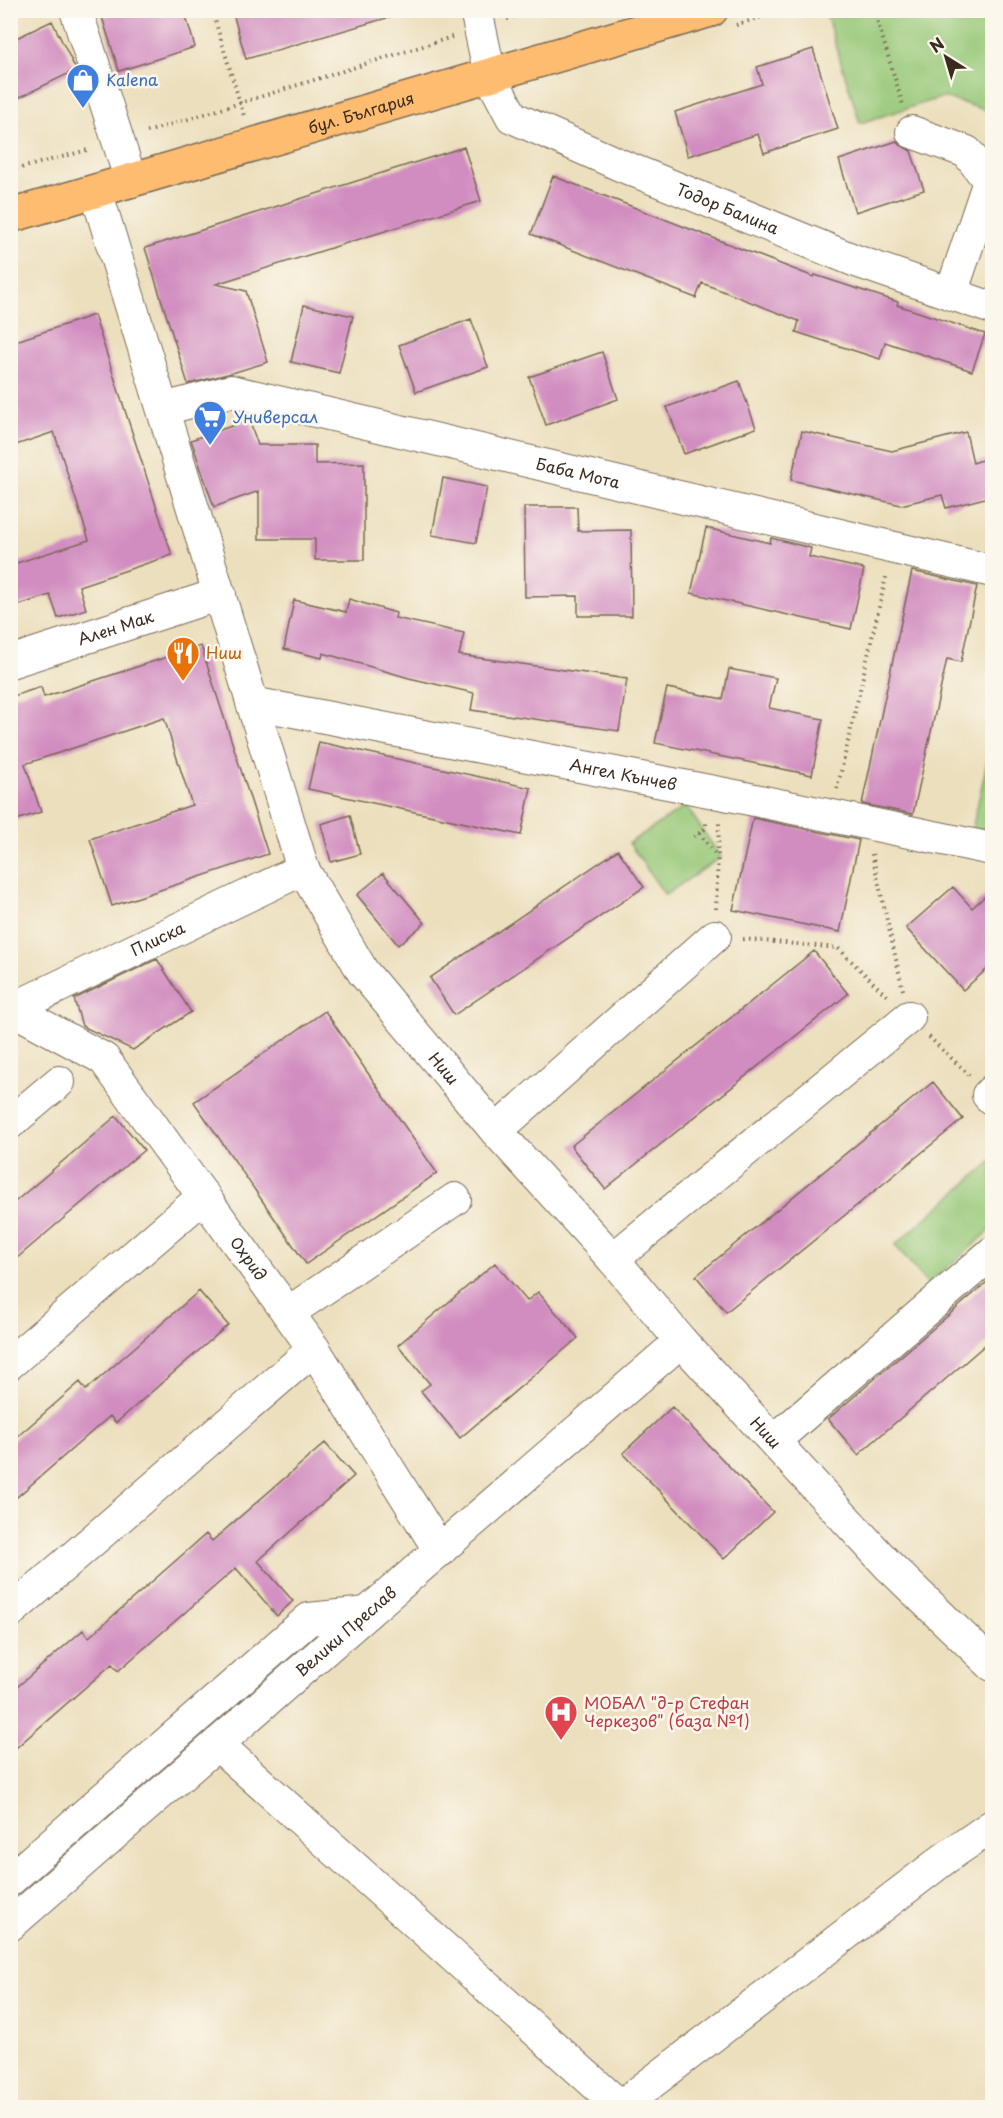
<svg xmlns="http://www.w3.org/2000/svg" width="1003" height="2118" font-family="'Playpen Sans',sans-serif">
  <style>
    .green { fill: #96c777; stroke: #68784a; stroke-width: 1.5 }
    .building { fill: #d18cc0 }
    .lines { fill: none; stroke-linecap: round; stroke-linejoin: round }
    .minor-casing { stroke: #796956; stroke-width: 34 }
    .major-casing { stroke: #796956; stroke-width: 36 }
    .path { stroke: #796956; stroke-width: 4; stroke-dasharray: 1.5 4.5; stroke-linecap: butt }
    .minor { stroke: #fff; stroke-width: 32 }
    .major { stroke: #fdbc70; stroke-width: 33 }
    .labels { text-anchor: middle; stroke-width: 5; stroke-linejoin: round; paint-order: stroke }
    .shop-label { font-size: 16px; fill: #366cbe; stroke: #fbf7ec; text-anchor: start }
    .street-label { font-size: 16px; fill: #3b2a1e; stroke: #fbf7ec }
    .food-label { font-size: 16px; fill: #c56008; stroke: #fbf7ec; text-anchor: start }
    .health-label { font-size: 16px; fill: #be3a42; stroke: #fbf7ec; text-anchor: start }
  </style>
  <rect width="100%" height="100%" fill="#fbf7ec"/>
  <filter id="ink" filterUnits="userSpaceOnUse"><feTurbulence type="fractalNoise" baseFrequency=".0167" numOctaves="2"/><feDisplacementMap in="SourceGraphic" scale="12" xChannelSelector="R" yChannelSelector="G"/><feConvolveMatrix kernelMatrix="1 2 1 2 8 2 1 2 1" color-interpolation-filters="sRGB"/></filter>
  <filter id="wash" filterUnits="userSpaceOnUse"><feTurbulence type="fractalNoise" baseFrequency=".008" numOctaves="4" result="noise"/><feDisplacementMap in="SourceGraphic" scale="24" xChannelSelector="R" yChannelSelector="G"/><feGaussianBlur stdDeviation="1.35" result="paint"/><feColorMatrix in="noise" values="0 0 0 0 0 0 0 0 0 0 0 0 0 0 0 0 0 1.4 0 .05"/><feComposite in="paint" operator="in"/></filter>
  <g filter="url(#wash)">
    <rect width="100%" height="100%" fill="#ecdfbd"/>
    <!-- green -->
    <path class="green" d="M 825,11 L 992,11 L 992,112 L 943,97 L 860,123 Z
      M 992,740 L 992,828 L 972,830 Z
      M 686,806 L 721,857 L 665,895 L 629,843 Z
      M 992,1161 L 992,1229 L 928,1284 L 895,1245 Z"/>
    <g id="blocks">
      <!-- building -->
      <path class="building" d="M 123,10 L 184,10 L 195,47 L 119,71 L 102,17 Z
        M 232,10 L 389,10 L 390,17 L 246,59 Z
        M 52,21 L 76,70 L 10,102 L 10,41 Z
        M 813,49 L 838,129 L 764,153 L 758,134 L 688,156 L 675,112 L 762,84 L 757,67 Z
        M 897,141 L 899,144 L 911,151 L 924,190 L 855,212 L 839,160 Z
        M 464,147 L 481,201 L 216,284 L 246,291 L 268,362 L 232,373 L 188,384 L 145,248 Z
        M 553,176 L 814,277 L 815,275 L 898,302 L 897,305 L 985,334 L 972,371 L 885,342 L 880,359 L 796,332 L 799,321 L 702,283 L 696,298 L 531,234 Z
        M 304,305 L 353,316 L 339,373 L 291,362 Z
        M 94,315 L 172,555 L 79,586 L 86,609 L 58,618 L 50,595 L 10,608 L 10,565 L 89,540 L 54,432 L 10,447 L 10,343 Z
        M 471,319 L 488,367 L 416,392 L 399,345 Z
        M 602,352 L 618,399 L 546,425 L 529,377 Z
        M 739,381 L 756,428 L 684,454 L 667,407 Z
        M 249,420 L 258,445 L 315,445 L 315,464 L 364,463 L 364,560 L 315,560 L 315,539 L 259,539 L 259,491 L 214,507 L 191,440 Z
        M 802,431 L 892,451 L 966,432 L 973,463 L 985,459 L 993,488 L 993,496 L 946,508 L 942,495 L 901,505 L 791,480 Z
        M 443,478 L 487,487 L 476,543 L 432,535 Z
        M 524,507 L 577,507 L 578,531 L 631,530 L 632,616 L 578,616 L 578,596 L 525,597 Z
        M 706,528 L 770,543 L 771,538 L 811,548 L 809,557 L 864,569 L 851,629 L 691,593 Z
        M 912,571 L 977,586 L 961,662 L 947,659 L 913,814 L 862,804 Z
        M 349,599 L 396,613 L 395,618 L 464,633 L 459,655 L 627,679 L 619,731 L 471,710 L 474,693 L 409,678 L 323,653 L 322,658 L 284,649 L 294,600 L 346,612 Z
        M 201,646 L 268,854 L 112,906 L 90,839 L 192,805 L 164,718 L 25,764 L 41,812 L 10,822 L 10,697 L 41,687 L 44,697 Z
        M 729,669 L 776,678 L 769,708 L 823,719 L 812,775 L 655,743 L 667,688 L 723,699 Z
        M 319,742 L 531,788 L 521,835 L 308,789 Z
        M 350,815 L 360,854 L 331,862 L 321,824 Z
        M 753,818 L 859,840 L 840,932 L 733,910 Z
        M 618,850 L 644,887 L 454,1015 L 430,978 Z
        M 383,873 L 425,923 L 398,945 L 357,895 Z
        M 953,887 L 972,908 L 993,889 L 993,964 L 963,990 L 906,928 Z
        M 814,951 L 848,994 L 605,1189 L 571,1146 Z
        M 157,959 L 191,1012 L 133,1050 L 82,1026 L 74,999 Z
        M 325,1011 L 437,1173 L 306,1264 L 194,1102 Z
        M 933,1082 L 963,1119 L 726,1312 L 696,1276 Z
        M 116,1116 L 144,1150 L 10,1264 L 10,1206 Z
        M 495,1263 L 527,1301 L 538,1292 L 578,1338 L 460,1438 L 421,1391 L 430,1384 L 398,1345 Z
        M 993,1277 L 993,1338 L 858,1455 L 828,1419 Z
        M 199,1291 L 228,1325 L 116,1423 L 110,1416 L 10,1503 L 10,1443 L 80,1382 L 86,1390 Z
        M 672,1407 L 773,1512 L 724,1559 L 623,1453 Z
        M 325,1443 L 354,1476 L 258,1561 L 293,1601 L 277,1616 L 236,1568 L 118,1671 L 112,1664 L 10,1753 L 10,1693 L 83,1630 L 89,1637 L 206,1534 L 212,1541 Z"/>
    </g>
  </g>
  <g filter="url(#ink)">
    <use href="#blocks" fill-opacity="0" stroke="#796956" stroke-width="1.5"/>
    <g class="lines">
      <defs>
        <g id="minor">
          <path d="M 76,10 L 131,181"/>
          <path id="s1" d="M 476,10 L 490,75 L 512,117 L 620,165 L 856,261 L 992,308"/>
          <path d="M 912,132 L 967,152 L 989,181 L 951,294"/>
          <path id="s2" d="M 96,191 L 303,869 L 363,972 L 496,1131 L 613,1259 L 681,1341 L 888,1565 L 992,1665"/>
          <path id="s3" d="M 164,409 L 231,391 L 992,571"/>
          <path id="s4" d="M 10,662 L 220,594"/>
          <path id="s5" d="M 252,703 L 735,796 L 992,849"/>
          <path id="s6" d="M 12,1009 L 104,1059 L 314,1349 L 440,1551"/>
          <path id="s7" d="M 10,1010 L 303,869"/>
          <path d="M 992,1091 L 988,1095 L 992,1099"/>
          <path d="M 10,1123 L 59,1082"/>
          <path d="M 496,1131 L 715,936"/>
          <path d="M 613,1259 L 909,1017"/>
          <path d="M 288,1313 L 455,1199"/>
          <path d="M 10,1363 L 204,1196"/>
          <path d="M 775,1440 L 992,1253"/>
          <path d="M 10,1612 L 314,1349"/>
          <path d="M 217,1744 L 622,2108"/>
          <path d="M 10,1880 L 309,1619 L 367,1613"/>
          <path id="s8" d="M 10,1925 L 367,1613 L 681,1341"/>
          <path d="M 621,2106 L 944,1859 L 992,1826"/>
        </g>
        <g id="major">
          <path id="s9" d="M 10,216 L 711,10"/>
        </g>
      </defs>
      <!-- minor casing -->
      <use href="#minor" class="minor-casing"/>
      <!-- major casing -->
      <use href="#major" class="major-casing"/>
      <!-- path -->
      <path class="path" d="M 212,10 L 244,116
        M 874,10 L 903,105
        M 507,19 L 535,10
        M 736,25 L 784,10
        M 147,132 L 452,37
        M 10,171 L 91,149
        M 837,789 L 886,577
        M 699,833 L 717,856
        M 694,837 L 706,828 L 706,821
        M 872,854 L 903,990
        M 716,909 L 719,823
        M 743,939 L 838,948 L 889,998
        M 929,1037 L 969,1075"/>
      <!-- minor -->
      <use href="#minor" class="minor"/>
      <!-- major -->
      <use href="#major" class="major"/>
    </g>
  </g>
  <!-- icons -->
  <defs>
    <symbol id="shop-pin" viewBox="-11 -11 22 30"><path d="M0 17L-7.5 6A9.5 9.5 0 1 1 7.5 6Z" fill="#3f7fe0" stroke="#fbf7ec"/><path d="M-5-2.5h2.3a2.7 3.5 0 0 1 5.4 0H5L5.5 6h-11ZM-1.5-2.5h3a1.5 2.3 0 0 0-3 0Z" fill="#fff"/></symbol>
    <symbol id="supermarket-pin" viewBox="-11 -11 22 30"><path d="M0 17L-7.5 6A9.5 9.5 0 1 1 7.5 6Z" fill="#3f7fe0" stroke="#fbf7ec"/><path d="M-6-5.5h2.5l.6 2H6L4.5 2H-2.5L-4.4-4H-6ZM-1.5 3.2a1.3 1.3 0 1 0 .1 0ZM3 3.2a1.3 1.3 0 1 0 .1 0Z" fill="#fff"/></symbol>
    <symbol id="restaurant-pin" viewBox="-11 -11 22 30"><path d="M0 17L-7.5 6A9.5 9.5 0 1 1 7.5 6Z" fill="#e8710a" stroke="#fbf7ec"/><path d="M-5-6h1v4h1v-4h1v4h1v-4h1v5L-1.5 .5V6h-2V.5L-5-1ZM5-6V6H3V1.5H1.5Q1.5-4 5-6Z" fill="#fff"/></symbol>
    <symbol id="hospital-pin" viewBox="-11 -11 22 30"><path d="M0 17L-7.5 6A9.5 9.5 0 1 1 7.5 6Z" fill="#e0444e" stroke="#fbf7ec"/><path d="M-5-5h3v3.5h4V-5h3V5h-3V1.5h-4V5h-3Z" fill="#fff"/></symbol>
  </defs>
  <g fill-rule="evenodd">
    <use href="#shop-pin" x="64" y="61" width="38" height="52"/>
    <use href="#supermarket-pin" x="191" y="398" width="38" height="52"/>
    <use href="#restaurant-pin" x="164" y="634" width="38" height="52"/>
    <use href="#hospital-pin" x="542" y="1693" width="38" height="52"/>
  </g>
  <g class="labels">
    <!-- shop labels -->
    <g class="shop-label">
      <text x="106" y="86">Kalena</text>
      <text x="233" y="423">Универсал</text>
    </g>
    <!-- street labels -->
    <g class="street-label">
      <text dy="6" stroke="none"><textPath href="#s9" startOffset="366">бул. България</textPath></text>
      <text dy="6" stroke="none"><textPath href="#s1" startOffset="348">Тодор Балина</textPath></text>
      <text dy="6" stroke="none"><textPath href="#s3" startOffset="426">Баба Мота</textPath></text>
      <text dy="6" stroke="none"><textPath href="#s4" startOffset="111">Ален Мак</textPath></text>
      <text dy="6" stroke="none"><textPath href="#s5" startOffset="378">Ангел Кънчев</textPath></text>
      <text dy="6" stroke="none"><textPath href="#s7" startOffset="164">Плиска</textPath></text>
      <text dy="6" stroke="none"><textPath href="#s2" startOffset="954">Ниш</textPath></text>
      <text dy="6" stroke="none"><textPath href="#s6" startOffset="351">Охрид</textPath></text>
      <text dy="6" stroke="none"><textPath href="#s2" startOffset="1440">Ниш</textPath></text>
      <text dy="6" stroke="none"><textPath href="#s8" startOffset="446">Велики Преслав</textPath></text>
    </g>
    <!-- food labels -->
    <g class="food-label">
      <text x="206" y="659">Ниш</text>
    </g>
    <!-- health labels -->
    <g class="health-label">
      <text x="584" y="1709">МОБАЛ "д-р Стефан<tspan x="584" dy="18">Черкезов" (база №1)</tspan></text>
    </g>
  </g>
  <!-- margin -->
  <rect width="1003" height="2118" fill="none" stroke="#fbf7ec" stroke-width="36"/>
  <!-- north arrow -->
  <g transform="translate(946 57) rotate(323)" stroke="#fbf7ec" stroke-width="4.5" paint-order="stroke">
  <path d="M0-4.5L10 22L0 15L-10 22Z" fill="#3b2a1e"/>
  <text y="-9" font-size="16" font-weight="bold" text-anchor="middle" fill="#3b2a1e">N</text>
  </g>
</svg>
